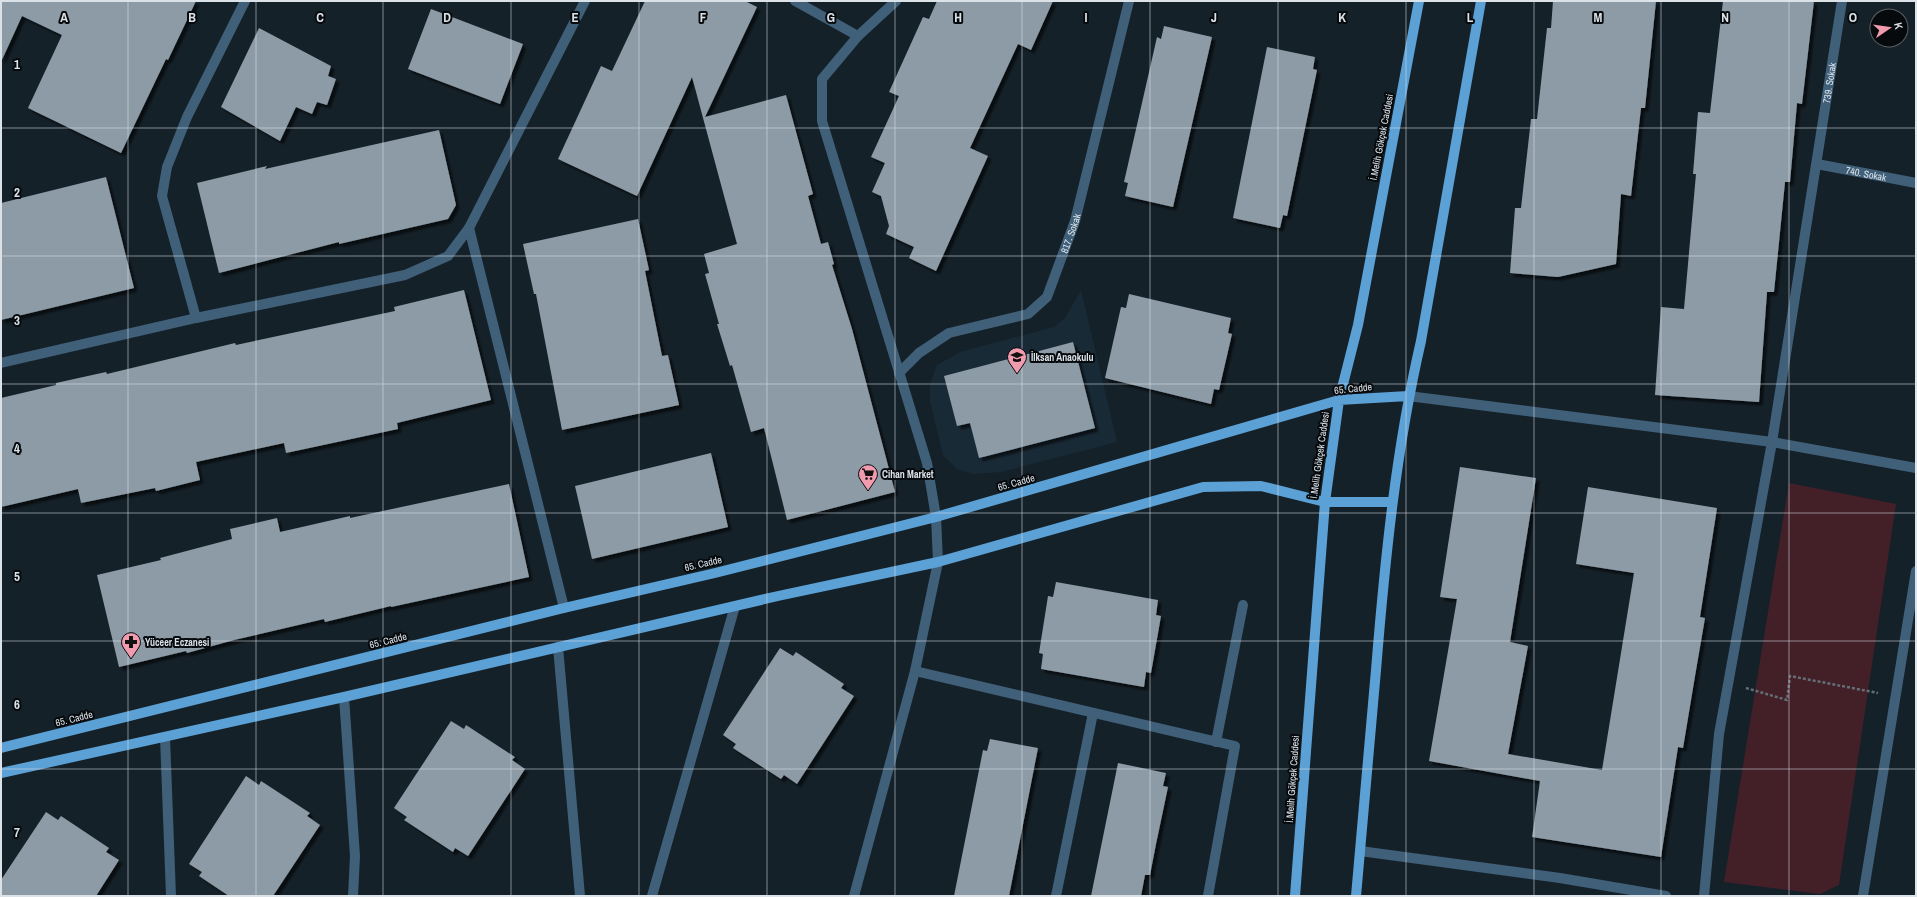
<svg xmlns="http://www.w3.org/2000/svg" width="1917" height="897" font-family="'Archivo Narrow',sans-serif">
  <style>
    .built { fill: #192a37 }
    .green { fill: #431f28 }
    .building { fill: #8d9ba6; filter: url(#shadow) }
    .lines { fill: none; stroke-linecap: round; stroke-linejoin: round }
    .path { stroke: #646e76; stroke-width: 2.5; stroke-dasharray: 3 2; stroke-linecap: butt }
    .minor { stroke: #406079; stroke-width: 10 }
    .major { stroke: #5ca1d5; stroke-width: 10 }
    .grid { fill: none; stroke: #dbe3e9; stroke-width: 1; stroke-opacity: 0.55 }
    .labels { text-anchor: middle; stroke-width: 4; stroke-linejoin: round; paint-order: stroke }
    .street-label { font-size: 10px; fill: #dbe3e9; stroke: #060a0d }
    .poi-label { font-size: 10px; font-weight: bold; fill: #dbe3e9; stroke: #060a0d; text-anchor: start }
    .grid-label { font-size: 13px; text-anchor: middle; font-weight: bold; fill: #dbe3e9; stroke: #060a0d; stroke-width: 4; stroke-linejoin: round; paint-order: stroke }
  </style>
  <defs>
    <filter id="shadow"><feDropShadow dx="3.5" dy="3.5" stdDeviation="1" flood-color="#0009"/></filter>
  </defs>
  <rect width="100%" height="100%" fill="#152129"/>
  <!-- built -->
  <path class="built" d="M 1081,290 L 1117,442 L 1001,472 L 973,474 L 957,469 L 943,455 L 930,401 L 930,384 L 937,365 L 960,352 L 1054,327 L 1065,318 Z"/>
  <!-- green -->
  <path class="green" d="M 1789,483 L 1896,504 L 1839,885 L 1820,894 L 1724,882 Z"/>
  <!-- building -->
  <path class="building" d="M 1,1 L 196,1 L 168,60 L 166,59 L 121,153 L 28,108 L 62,35 L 22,16 L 1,62 Z
    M 645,1 L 745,1 L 757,7 L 705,117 L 786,95 L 813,194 L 808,196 L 821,244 L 828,242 L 834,264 L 832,265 L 852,329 L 895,492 L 787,520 L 764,428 L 751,432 L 732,365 L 730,366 L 717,324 L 719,324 L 705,274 L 709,273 L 704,254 L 737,244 L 692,77 L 637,196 L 558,159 L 601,66 L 612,71 Z
    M 937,1 L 1053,1 L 1031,50 L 1018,44 L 970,148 L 988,156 L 936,271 L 909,258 L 914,247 L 886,234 L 889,226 L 881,196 L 872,192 L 885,163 L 871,157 L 899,96 L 889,92 L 923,17 L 929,19 Z
    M 1553,1 L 1656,1 L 1645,108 L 1641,108 L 1631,196 L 1621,194 L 1616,264 L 1558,277 L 1510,273 L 1515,208 L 1521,208 L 1531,119 L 1537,119 L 1547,28 L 1551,28 Z
    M 1723,1 L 1814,1 L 1802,104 L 1797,103 L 1790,182 L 1785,182 L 1774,292 L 1767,292 L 1759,402 L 1655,395 L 1661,307 L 1684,309 L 1696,174 L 1693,174 L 1698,112 L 1710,113 Z
    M 431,9 L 523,44 L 500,104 L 408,69 Z
    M 1164,26 L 1212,37 L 1173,207 L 1125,196 L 1128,183 L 1124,182 L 1157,37 L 1161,39 Z
    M 259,28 L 331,66 L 328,76 L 336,79 L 327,105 L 317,102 L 312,114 L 296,107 L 280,141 L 221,107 Z
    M 1267,47 L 1315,57 L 1313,69 L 1317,70 L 1287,216 L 1283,215 L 1280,228 L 1233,218 Z
    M 439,130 L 456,205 L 448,219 L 339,244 L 339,242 L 219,273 L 197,183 L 267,166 L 265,169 Z
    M 106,177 L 134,288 L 1,320 L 1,203 Z
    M 638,219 L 649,270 L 645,271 L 662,356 L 668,355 L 679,405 L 562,430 L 536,294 L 534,294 L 523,244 Z
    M 464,290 L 491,400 L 397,423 L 398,429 L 286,453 L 284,443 L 196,462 L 200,480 L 156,491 L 155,488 L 81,503 L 78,489 L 1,507 L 1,398 L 56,385 L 56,383 L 106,372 L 107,374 L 235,343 L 236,345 L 395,311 L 394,307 Z
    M 1129,294 L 1231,318 L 1228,333 L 1232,334 L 1219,390 L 1214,389 L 1211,404 L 1105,378 L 1121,307 L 1126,308 Z
    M 1073,342 L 1095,428 L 979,458 L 970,423 L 957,426 L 944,376 Z
    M 711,453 L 728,527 L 592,559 L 575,486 Z
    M 1460,467 L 1536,478 L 1510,642 L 1528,646 L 1508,754 L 1602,770 L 1634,573 L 1576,564 L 1588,487 L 1717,508 L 1700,617 L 1705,618 L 1695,676 L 1683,748 L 1678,747 L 1661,857 L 1532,837 L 1540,781 L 1429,761 L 1457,599 L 1440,597 Z
    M 509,484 L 529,577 L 391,607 L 391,606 L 325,622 L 324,619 L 234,640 L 187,653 L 186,651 L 119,667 L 97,575 L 161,560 L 160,558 L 232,539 L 230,529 L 277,518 L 280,532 L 350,516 L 350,518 Z
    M 1056,582 L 1158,600 L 1156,615 L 1161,616 L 1151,673 L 1146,672 L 1144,687 L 1041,669 L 1043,654 L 1039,653 L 1048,596 L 1053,597 Z
    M 780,648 L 793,656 L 796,652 L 844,684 L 841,688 L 854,696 L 797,784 L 784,775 L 781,779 L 733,748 L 736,744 L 723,735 Z
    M 451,721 L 464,729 L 466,725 L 515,757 L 512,760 L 525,769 L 468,856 L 455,848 L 453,852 L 404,820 L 407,817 L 394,808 Z
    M 990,739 L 1038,748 L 1009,896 L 954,896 L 983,750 L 987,751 Z
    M 1118,763 L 1166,773 L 1163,786 L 1168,787 L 1156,844 L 1150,875 L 1145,875 L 1141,896 L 1091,896 Z
    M 246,776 L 259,785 L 261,781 L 310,813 L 307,816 L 320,825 L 273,896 L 229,896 L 199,876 L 202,872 L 189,864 Z
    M 46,812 L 58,820 L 61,816 L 109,848 L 106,852 L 119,860 L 96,896 L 1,896 L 1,880 Z"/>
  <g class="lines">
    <!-- path -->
    <path class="path" d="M 1746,688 L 1787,700 L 1790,676 L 1878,693"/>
    <!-- minor -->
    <g class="minor">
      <path d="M 795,1 L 858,36"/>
      <path id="s1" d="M 1817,164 L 1916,183"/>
      <path d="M 469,228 L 564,608"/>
      <path d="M 196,318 L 162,196 L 167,167 L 187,117 L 245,1"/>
      <path d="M 1,363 L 196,318 L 405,275 L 448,256 L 469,228 L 585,1"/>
      <path id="s2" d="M 899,373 L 919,353 L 949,333 L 1028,314 L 1047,297 L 1075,221 L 1129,1"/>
      <path d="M 1408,396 L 1772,442 L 1916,468"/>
      <path d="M 558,647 L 580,896"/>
      <path d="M 915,671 L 1235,746 L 1208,896"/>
      <path d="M 344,697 L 355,856 L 353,896"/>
      <path d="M 165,737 L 171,896"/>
      <path d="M 1216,742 L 1243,605"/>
      <path d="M 1360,851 L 1560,878 L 1666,896"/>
      <path d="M 652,896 L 735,606"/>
      <path d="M 854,896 L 915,671 L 938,562 L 936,517 L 927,463 L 822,121 L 822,79 L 858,36 L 896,1"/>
      <path d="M 1056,896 L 1093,713"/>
      <path id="s3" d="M 1704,896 L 1719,734 L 1772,442 L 1842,1"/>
      <path d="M 1863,896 L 1916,571"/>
    </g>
    <!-- major -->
    <path class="major" d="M 1,748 L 564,608 L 715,573 L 936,517 L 1339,400 L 1408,396
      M 1,773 L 344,697 L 778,596 L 938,562 L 1203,487 L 1261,486 L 1325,502 L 1392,502
      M 1295,896 L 1325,502 L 1339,400 L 1358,325 L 1419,1
      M 1356,896 C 1363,821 1369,745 1376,670 C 1385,559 1396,449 1421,341 L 1481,1"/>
  </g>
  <!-- grid -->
  <path class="grid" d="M 128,1 L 128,896M 256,1 L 256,896M 383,1 L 383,896M 511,1 L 511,896M 639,1 L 639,896M 767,1 L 767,896M 895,1 L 895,896M 1022,1 L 1022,896M 1150,1 L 1150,896M 1278,1 L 1278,896M 1406,1 L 1406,896M 1534,1 L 1534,896M 1661,1 L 1661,896M 1789,1 L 1789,896M 1,128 L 1916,128M 1,256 L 1916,256M 1,384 L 1916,384M 1,513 L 1916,513M 1,641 L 1916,641M 1,769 L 1916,769"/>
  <!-- icons -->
  <defs>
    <symbol id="school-pin" viewBox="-11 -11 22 30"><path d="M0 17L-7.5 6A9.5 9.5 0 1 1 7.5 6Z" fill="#f29aae" stroke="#060a0d"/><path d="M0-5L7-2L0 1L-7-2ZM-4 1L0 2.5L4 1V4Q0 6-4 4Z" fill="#111"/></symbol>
    <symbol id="supermarket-pin" viewBox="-11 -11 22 30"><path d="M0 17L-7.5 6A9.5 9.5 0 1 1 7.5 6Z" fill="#f29aae" stroke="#060a0d"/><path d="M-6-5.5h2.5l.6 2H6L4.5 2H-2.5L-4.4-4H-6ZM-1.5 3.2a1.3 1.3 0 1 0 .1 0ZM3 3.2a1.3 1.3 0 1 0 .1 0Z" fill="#111"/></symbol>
    <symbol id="pharmacy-pin" viewBox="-11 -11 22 30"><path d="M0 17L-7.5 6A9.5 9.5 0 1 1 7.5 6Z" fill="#f29aae" stroke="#060a0d"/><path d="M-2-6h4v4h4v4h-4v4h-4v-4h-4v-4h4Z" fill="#111"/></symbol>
  </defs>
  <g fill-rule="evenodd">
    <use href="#school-pin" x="1006" y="346" width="22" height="30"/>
    <use href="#supermarket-pin" x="857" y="463" width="22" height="30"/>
    <use href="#pharmacy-pin" x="120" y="631" width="22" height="30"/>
  </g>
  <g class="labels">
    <!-- street labels -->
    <g class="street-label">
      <text dy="4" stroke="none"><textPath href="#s3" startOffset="823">739. Sokak</textPath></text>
      <text transform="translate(1381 137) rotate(-79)" y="4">İ.Melih Gökçek Caddesi</text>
      <text dy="4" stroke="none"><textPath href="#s1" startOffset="50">740. Sokak</textPath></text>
      <text dy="4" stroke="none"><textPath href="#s2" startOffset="239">817. Sokak</textPath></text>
      <text transform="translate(1353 388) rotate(-6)" y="4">65. Cadde</text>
      <text transform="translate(1319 455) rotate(-82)" y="4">İ.Melih Gökçek Caddesi</text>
      <text transform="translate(1016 482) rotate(-16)" y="4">65. Cadde</text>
      <text transform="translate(703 563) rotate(-13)" y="4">65. Cadde</text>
      <text transform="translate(388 640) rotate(-14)" y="4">65. Cadde</text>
      <text transform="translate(74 718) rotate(-14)" y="4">65. Cadde</text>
      <text transform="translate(1292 779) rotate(-86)" y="4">İ.Melih Gökçek Caddesi</text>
    </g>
    <!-- poi labels -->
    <g class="poi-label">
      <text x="1031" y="361">İlksan Anaokulu</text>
      <text x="882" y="478">Cihan Market</text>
      <text x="145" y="646">Yüceer Eczanesi</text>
    </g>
  </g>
  <g class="grid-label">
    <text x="64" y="22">A</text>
    <text x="192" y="22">B</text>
    <text x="320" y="22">C</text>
    <text x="447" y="22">D</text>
    <text x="575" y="22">E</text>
    <text x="703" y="22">F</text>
    <text x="831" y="22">G</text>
    <text x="958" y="22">H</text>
    <text x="1086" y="22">I</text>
    <text x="1214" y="22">J</text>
    <text x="1342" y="22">K</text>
    <text x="1470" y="22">L</text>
    <text x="1598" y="22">M</text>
    <text x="1725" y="22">N</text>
    <text x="1853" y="22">O</text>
    <text x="17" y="69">1</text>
    <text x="17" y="197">2</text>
    <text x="17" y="325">3</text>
    <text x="17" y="453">4</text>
    <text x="17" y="581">5</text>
    <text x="17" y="709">6</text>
    <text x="17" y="837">7</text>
  </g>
  <!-- border -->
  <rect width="1917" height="897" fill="none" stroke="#dbe3e9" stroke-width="4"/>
  <!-- north arrow -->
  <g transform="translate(1889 28) rotate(77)"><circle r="19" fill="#060a0d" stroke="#5b6165"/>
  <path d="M0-3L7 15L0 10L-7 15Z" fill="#f29aae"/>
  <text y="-6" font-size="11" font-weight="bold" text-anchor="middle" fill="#dbe3e9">K</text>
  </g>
</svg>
